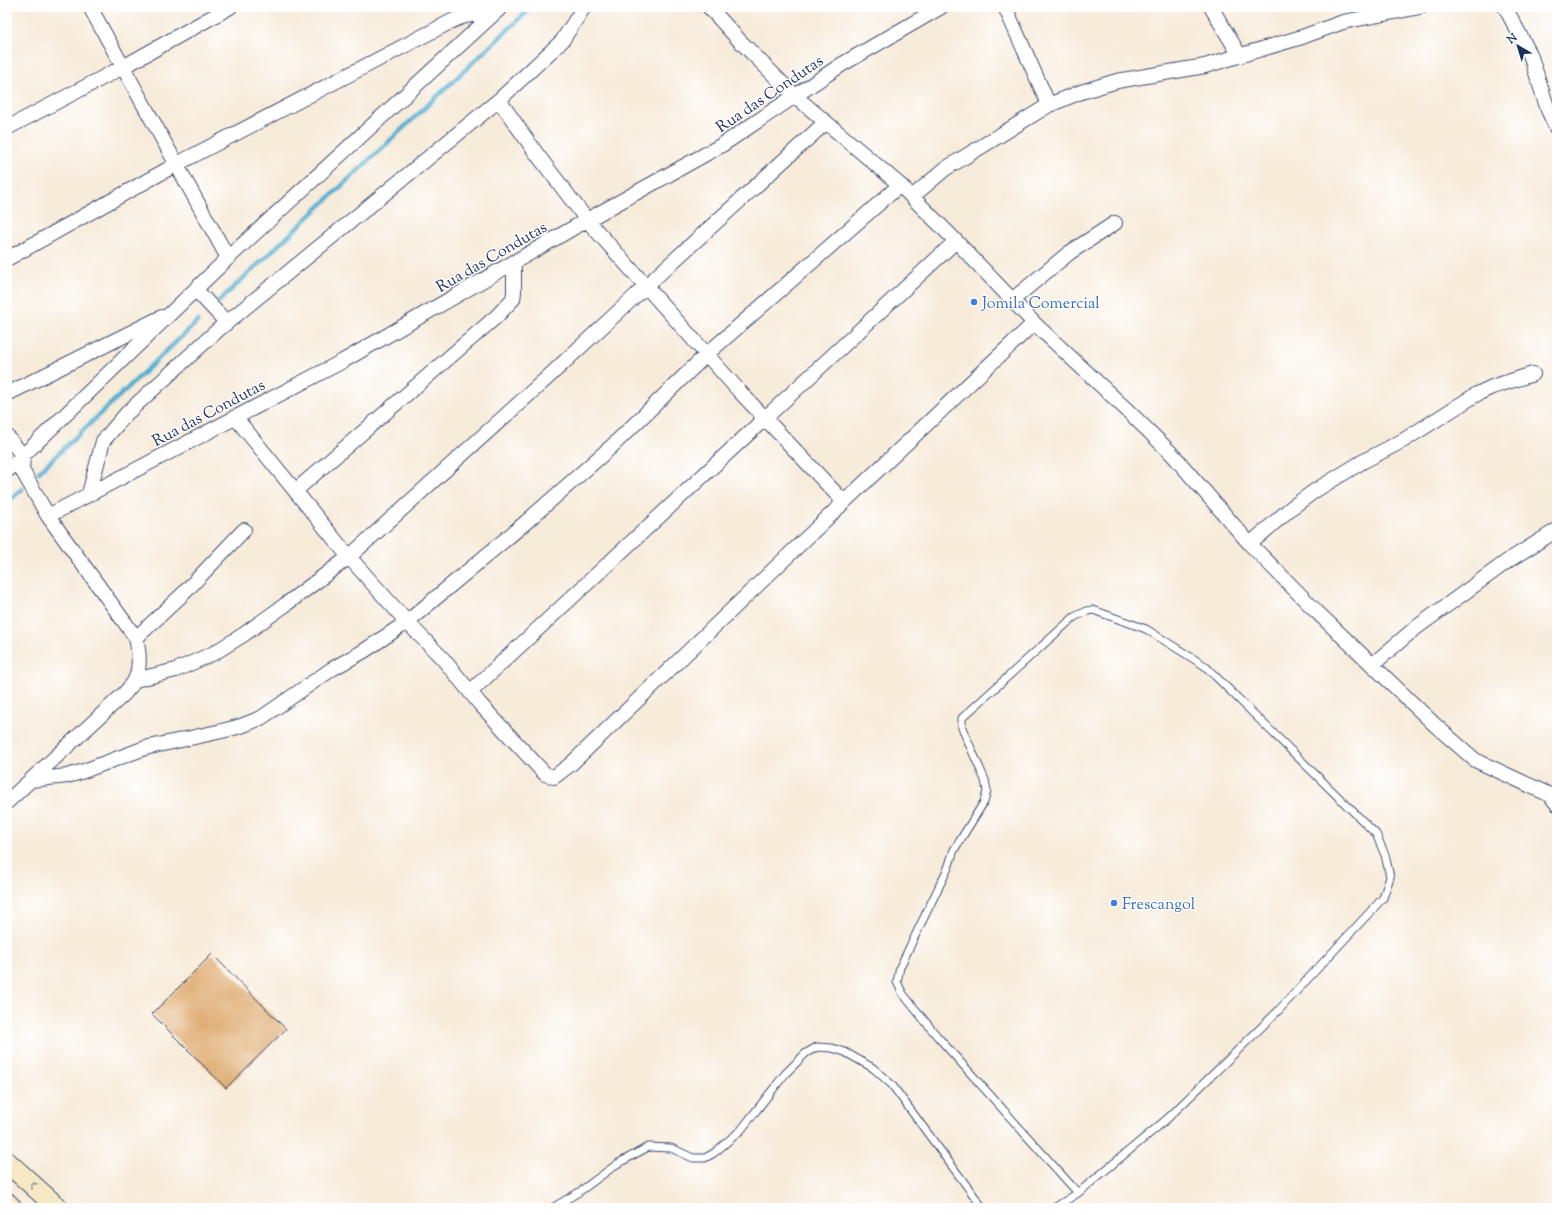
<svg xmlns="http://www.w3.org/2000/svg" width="1564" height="1215" font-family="'Sorts Mill Goudy',serif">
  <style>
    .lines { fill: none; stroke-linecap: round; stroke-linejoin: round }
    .stream { stroke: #52afd1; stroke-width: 4.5 }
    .building { fill: #e0ae75 }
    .service-casing { stroke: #3c4b70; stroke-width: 9 }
    .minor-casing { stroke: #3c4b70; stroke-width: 16 }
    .secondary-casing { stroke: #3c4b70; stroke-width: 22 }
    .service { stroke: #fff; stroke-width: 7 }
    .minor { stroke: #fff; stroke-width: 14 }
    .secondary { stroke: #f6e9c3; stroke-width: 20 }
    .oneway { stroke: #888c90 }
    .shop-dot { fill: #3f7fe0; stroke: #fff; stroke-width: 1.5 }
    .labels { text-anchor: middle; stroke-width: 3; stroke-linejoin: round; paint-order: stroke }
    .street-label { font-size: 16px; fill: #1b2f5e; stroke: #fff }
    .shop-label { font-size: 16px; fill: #366cbe; stroke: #fff; text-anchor: start }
  </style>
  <rect width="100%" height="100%" fill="#fff"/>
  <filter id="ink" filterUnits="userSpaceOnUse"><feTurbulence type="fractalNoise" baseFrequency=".025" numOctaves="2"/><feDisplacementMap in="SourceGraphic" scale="8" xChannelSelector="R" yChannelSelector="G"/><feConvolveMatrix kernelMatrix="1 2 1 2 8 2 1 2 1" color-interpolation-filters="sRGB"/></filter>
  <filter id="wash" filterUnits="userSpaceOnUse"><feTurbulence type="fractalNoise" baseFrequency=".012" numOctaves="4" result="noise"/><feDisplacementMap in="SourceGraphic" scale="16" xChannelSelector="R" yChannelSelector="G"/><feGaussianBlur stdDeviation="0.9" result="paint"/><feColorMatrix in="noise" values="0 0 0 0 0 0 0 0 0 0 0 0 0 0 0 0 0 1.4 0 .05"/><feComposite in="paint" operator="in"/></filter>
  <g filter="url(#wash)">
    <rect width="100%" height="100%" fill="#f7ebd9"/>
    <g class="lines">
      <!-- stream -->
      <path class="stream" d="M 218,302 L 532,7
        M 39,472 L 198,321
        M 7,503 L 22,489"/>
    </g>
    <g id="blocks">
      <!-- building -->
      <path class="building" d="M 212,954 L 286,1029 L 226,1088 L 152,1014 Z"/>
    </g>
  </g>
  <g filter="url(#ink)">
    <use href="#blocks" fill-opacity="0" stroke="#3c4b70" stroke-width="1"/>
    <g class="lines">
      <defs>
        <path id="service" d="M 552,1208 L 579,1192 L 617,1164 L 648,1147 L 671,1148 L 693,1158 L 705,1158 L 714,1153 L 741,1130 L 785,1074 L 806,1053 L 817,1047 L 832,1048 L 845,1052 L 873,1068 L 892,1085 L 983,1208
          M 1054,1208 L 1078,1193 L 1167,1119 L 1277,1012 L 1383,898 L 1390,877 L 1385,855 L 1376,834 L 1205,666 L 1146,629 L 1093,610 L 1087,611 L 1074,617 L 962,718 L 962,728 L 985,780 L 987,791 L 984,802 L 954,850 L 948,868 L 900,967 L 897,982 L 903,994 L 937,1036 L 1078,1193"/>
        <path id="minor" d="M 90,7 L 228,258
          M 709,7 L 739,40 L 795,96 L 900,185 L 956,241 L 1034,323 L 1126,409 L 1172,454 L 1250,544 L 1316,611 L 1435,725 L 1475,760 L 1550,795 L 1557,804
          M 1005,7 L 1049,105
          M 1211,7 L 1240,56
          M 1505,7 L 1530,54 L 1548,110 L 1557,129
          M 499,100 L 536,153 L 587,220 L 741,393 L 844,502
          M 7,128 L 123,67 L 230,7
          M 912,197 L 945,169 L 1049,105 L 1081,92 L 1117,81 L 1205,66 L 1302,37 L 1343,22 L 1420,7
          M 7,259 L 177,164 L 454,20 L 462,17 L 499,9
          M 196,290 L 227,323
          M 1012,300 L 1069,253 L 1115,223
          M 7,394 L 162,317
          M 235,417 L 349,557 L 407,622 L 443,659 L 480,704 L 545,774 L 554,777 L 571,764 L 844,502 L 1034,323
          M 7,436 L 23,456 L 22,470 L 48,516 L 136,638 C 139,651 141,667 135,680 C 133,684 128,689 125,693 L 7,802
          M 7,471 L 228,258 L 499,9
          M 295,491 L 497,316 L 513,299 L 514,292 L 514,262
          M 89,494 L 103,441 L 127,413 L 219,329 L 499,100 L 562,41 L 584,7
          M 48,516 L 343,361 L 587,220 L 722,145 L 841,65 L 941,7
          M 1250,544 L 1291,508 L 1316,490 L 1362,462 L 1404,440 L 1477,394 L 1492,387 L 1533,374
          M 136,638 L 184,593 L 244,530
          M 1372,665 L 1413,630 L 1509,560 L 1557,530
          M 135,680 L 176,670 L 214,653 L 243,635 L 285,605 L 349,557 L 547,378 L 646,286 L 826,122
          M 470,692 L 956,241
          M 31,780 L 67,776 L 81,772 L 145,748 L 222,731 L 241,726 L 261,718 L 332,669 L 364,651 L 407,622 L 525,523 L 611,447 L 707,354 L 900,185"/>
        <path id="secondary" d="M 7,1162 L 58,1208
          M 7,1203 L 12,1208"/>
      </defs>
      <!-- service casing -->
      <use href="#service" class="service-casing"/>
      <!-- minor casing -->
      <use href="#minor" class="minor-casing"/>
      <!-- secondary casing -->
      <use href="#secondary" class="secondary-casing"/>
      <!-- service -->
      <use href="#service" class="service"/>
      <!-- minor -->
      <use href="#minor" class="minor"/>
      <!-- secondary -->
      <use href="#secondary" class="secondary"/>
    </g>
    <!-- one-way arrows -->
    <defs><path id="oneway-chevron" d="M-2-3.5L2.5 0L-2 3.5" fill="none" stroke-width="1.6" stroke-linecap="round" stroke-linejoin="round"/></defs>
    <use class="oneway" href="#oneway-chevron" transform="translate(33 1185) rotate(-138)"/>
  </g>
  <!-- markers -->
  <g class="shop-dot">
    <circle cx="974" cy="302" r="4"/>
    <circle cx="1114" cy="903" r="4"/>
  </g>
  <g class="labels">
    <!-- street labels -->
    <g class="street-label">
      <text transform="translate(769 93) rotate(-34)" y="6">Rua das Condutas</text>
      <text transform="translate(491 256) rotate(-30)" y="6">Rua das Condutas</text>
      <text transform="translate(208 412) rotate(-28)" y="6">Rua das Condutas</text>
    </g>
    <!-- shop labels -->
    <g class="shop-label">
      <text x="982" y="308">Jomila Comercial</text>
      <text x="1122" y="909">Frescangol</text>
    </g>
  </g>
  <!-- margin -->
  <rect width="1564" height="1215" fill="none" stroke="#fff" stroke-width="24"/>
  <!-- north arrow -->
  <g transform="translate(1518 46) rotate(322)" stroke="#ffffff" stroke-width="3" paint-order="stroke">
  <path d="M0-3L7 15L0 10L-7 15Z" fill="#1b2f5e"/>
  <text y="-6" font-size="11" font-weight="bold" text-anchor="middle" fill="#1b2f5e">N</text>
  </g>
</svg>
